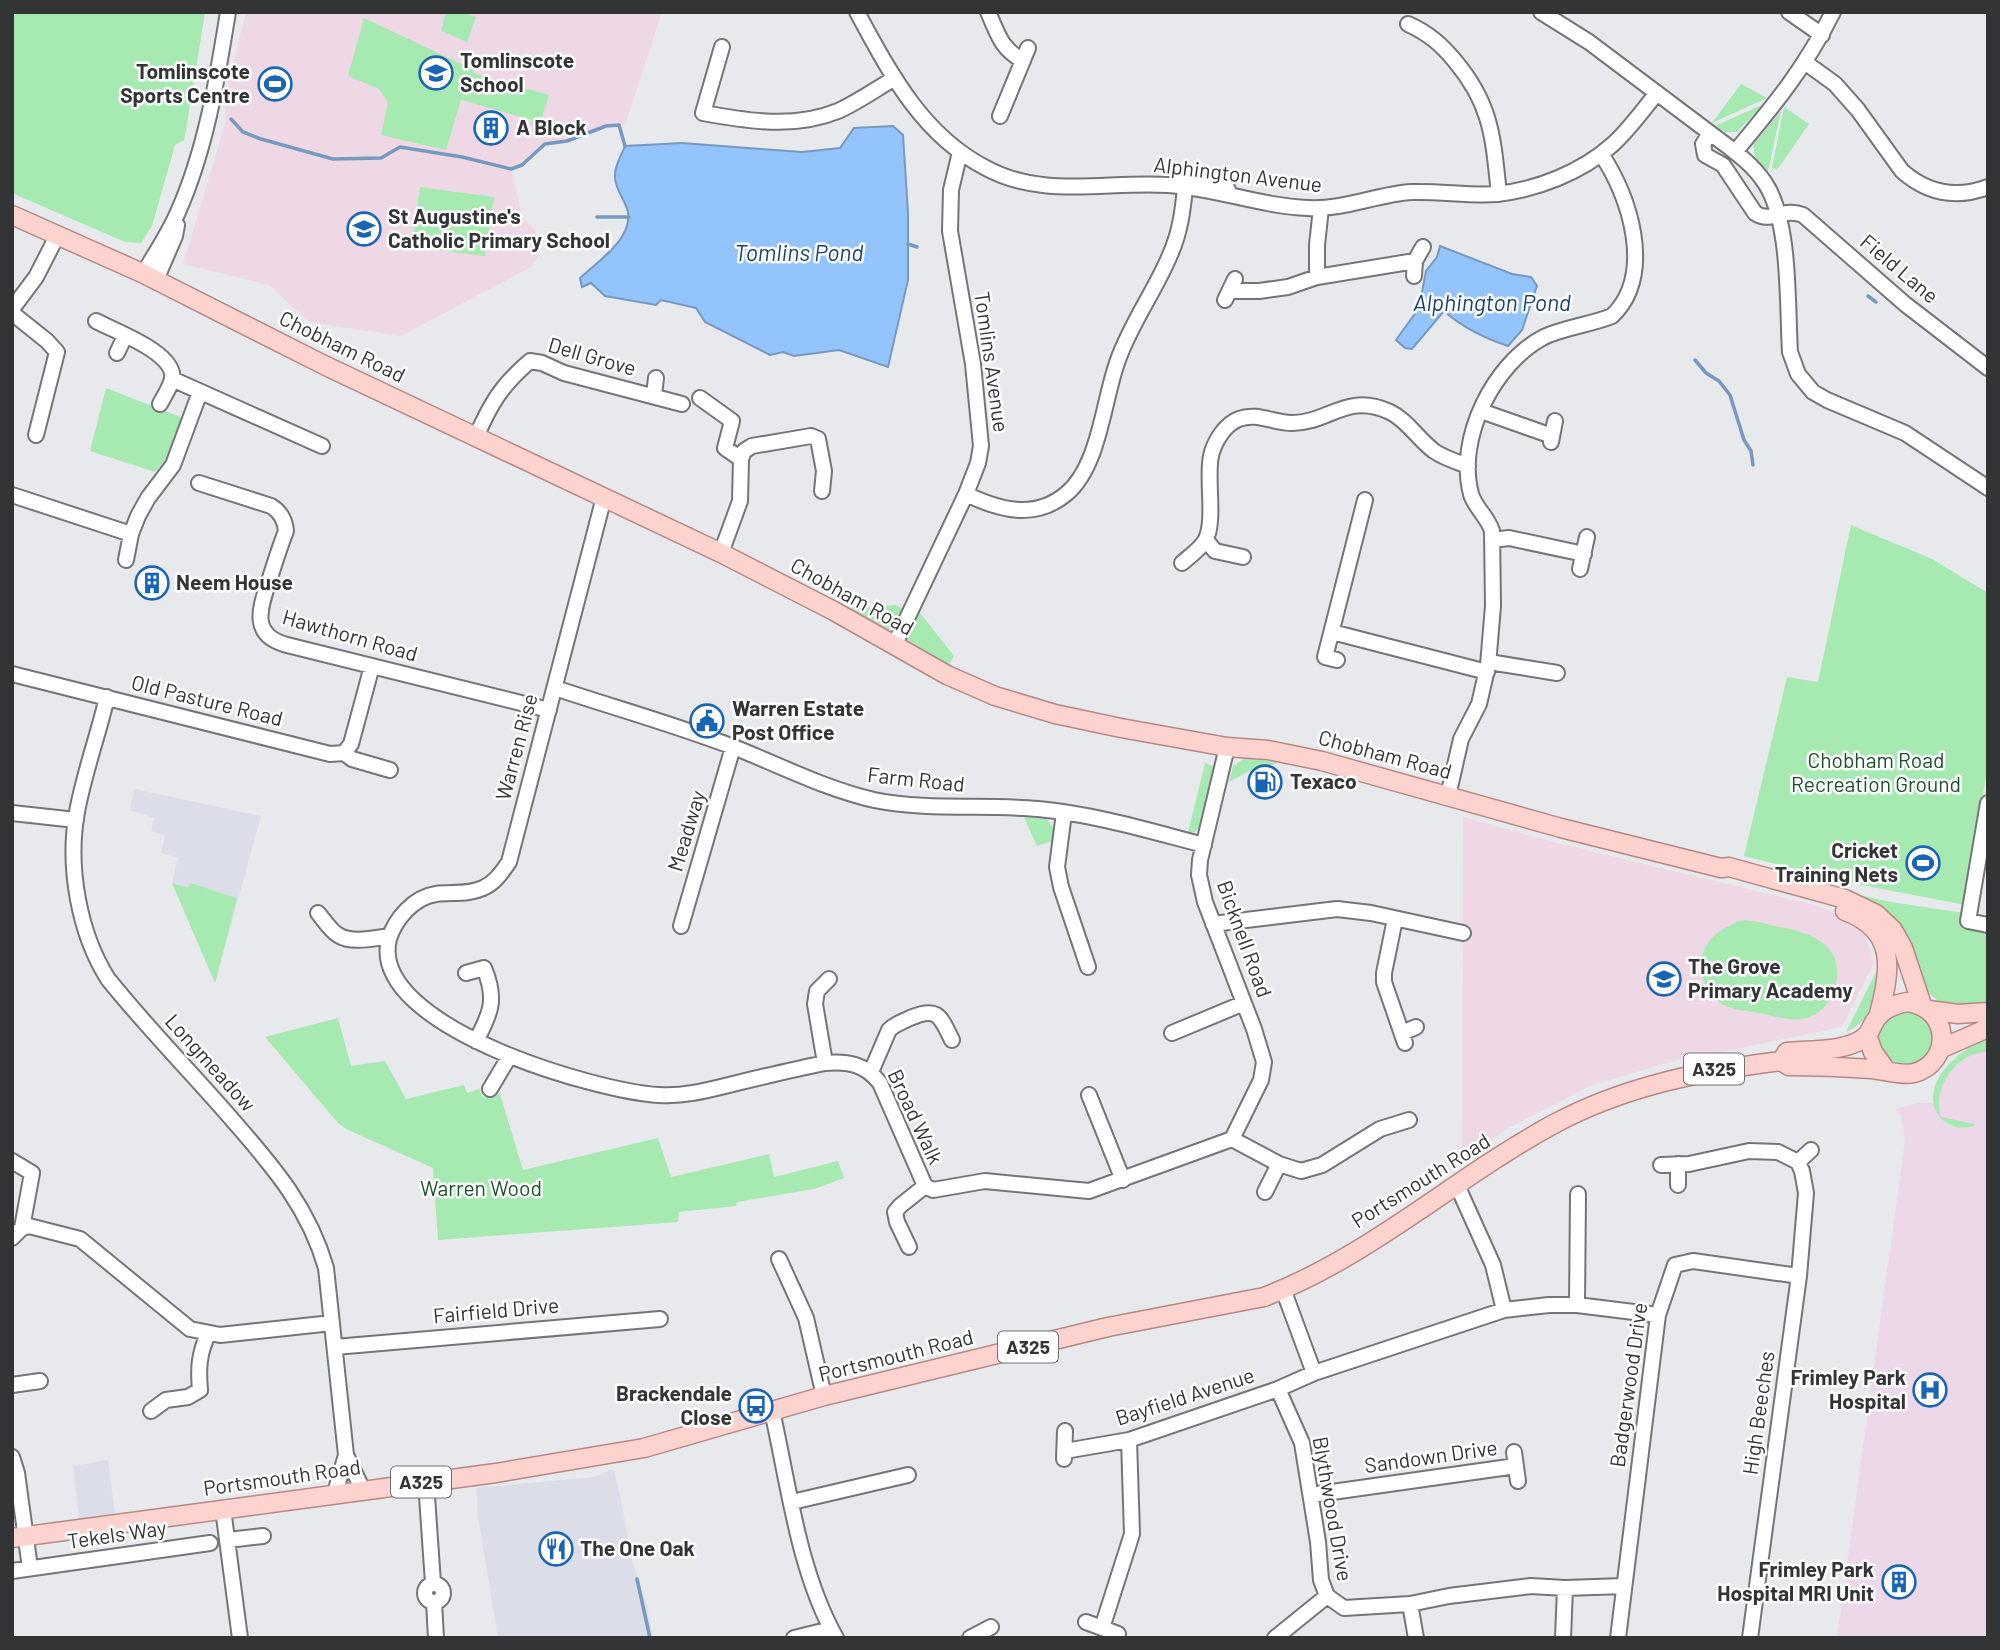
<svg xmlns="http://www.w3.org/2000/svg" width="2000" height="1650" font-family="Barlow,sans-serif">
  <style>
    .built { fill: #dbdde9 }
    .education { fill: #eed8e5 }
    .medical { fill: #ecd8e8 }
    .green { fill: #a6e9b1 }
    .water { fill: #94c4fc; stroke: #7799c0; stroke-width: 2 }
    .lines { fill: none; stroke-linecap: round; stroke-linejoin: round }
    .stream { stroke: #7799c0; stroke-width: 3.5 }
    .minor-casing { stroke: #757579; stroke-width: 18 }
    .major-casing { stroke: #b68884; stroke-width: 21 }
    .minor { stroke: #fff; stroke-width: 14 }
    .major { stroke: #fdd3cf; stroke-width: 18 }
    .labels { text-anchor: middle; stroke-width: 5; stroke-linejoin: round; paint-order: stroke }
    .shield { fill: #fff; stroke: #707172; stroke-width: 2 }
    .shield-label { font-size: 19px; font-weight: bold; fill: #333435 }
    .poi-label { font-size: 21px; font-weight: bold; fill: #333435; stroke: #fff; text-anchor: start }
    .street-label { font-size: 21px; fill: #333435; stroke: #fff }
    .park-label { font-size: 21px; fill: #1a5128; stroke: #fff }
    .water-label { font-size: 23px; font-style: italic; fill: #19426f; stroke: #fff }
  </style>
  <rect width="100%" height="100%" fill="#e8e9ed"/>
  <!-- built -->
  <path class="built" d="M 134,789 L 261,816 L 215,983 L 172,883 L 178,858 L 161,853 L 165,836 L 151,831 L 154,818 L 130,810 Z
    M 108,1460 L 115,1514 L 79,1519 L 73,1466 Z
    M 614,1469 L 630,1545 L 628,1547 L 647,1606 L 653,1638 L 498,1638 L 478,1517 L 476,1488 L 594,1477 Z"/>
  <!-- education -->
  <path class="education" d="M 246,12 L 662,12 L 625,125 L 606,127 L 566,141 L 545,144 L 522,165 L 511,169 L 523,218 L 534,228 L 539,240 L 538,257 L 531,267 L 401,336 L 309,322 L 269,285 L 183,264 L 225,124 L 225,97 Z
    M 1463,817 L 1557,843 L 1814,905 L 1846,918 L 1864,932 L 1874,963 L 1842,1027 L 1663,1064 L 1590,1086 L 1507,1129 L 1462,1160 Z"/>
  <!-- medical -->
  <path class="medical" d="M 1988,1042 L 1988,1638 L 1837,1638 L 1905,1140 L 1901,1116 L 1896,1109 L 1917,1103 L 1933,1103 L 1943,1073 L 1955,1060 Z"/>
  <!-- green -->
  <path class="green" d="M 12,12 L 205,13 L 185,136 L 184,140 L 175,145 L 152,226 L 141,243 L 125,242 L 12,193 Z
    M 446,12 L 460,12 L 476,17 L 467,42 L 441,31 Z
    M 364,18 L 474,70 L 473,73 L 549,95 L 539,127 L 531,125 L 532,120 L 461,100 L 446,150 L 381,135 L 388,103 L 379,89 L 348,76 Z
    M 1741,84 L 1767,98 L 1712,123 Z
    M 1764,104 L 1737,132 L 1725,132 L 1715,126 Z
    M 1784,107 L 1809,124 L 1777,170 L 1774,168 L 1771,173 Z
    M 1781,111 L 1768,171 L 1755,157 L 1753,145 Z
    M 420,187 L 494,197 L 485,256 L 412,247 Z
    M 106,388 L 183,418 L 168,457 L 155,472 L 90,451 Z
    M 1851,525 L 1932,559 L 1988,593 L 1988,764 L 1965,905 L 1857,884 L 1744,856 L 1787,677 L 1818,682 Z
    M 895,605 L 906,610 L 897,626 L 885,632 L 842,609 Z
    M 917,609 L 954,656 L 947,668 L 907,643 L 906,636 Z
    M 1245,758 L 1277,762 L 1271,766 L 1261,765 L 1229,782 L 1233,766 Z
    M 1205,763 L 1213,766 L 1200,827 L 1195,832 L 1188,833 Z
    M 1024,817 L 1047,819 L 1054,829 L 1053,841 L 1037,846 Z
    M 172,883 L 188,888 L 190,883 L 237,898 L 215,983 Z
    M 1823,887 L 1891,902 L 1964,913 L 1962,926 L 1988,930 L 1988,1005 L 1957,1007 L 1937,1000 L 1925,990 L 1907,942 Z
    M 1738,921 C 1751,919 1762,923 1775,926 C 1806,932 1844,941 1836,983 C 1834,995 1826,1008 1816,1014 C 1799,1024 1781,1018 1764,1014 C 1750,1011 1735,1011 1722,1004 C 1700,992 1694,957 1711,939 C 1718,931 1729,926 1738,921 Z
    M 1880,964 C 1877,991 1875,1020 1846,1032 Z
    M1879 1038a27 27 0 1 1 54 0a27 27 0 1 1-54 0Z
    M 338,1018 L 351,1066 L 385,1061 L 406,1099 L 464,1085 L 467,1093 L 479,1089 L 483,1098 L 500,1094 L 523,1170 L 658,1138 L 671,1177 L 769,1154 L 774,1177 L 838,1161 L 844,1178 L 814,1189 L 737,1202 L 736,1206 L 679,1212 L 678,1222 L 438,1240 L 433,1168 L 346,1129 L 338,1123 L 265,1037 Z
    M 1988,1039 L 1988,1051 C 1981,1053 1971,1054 1966,1058 C 1946,1070 1934,1095 1941,1117 L 1975,1124 L 1974,1126 C 1945,1134 1924,1109 1937,1081 C 1946,1062 1969,1045 1988,1039 Z"/>
  <!-- water -->
  <path class="water" d="M 893,126 L 903,135 L 908,213 L 908,280 L 888,367 L 839,350 L 794,356 L 783,352 L 770,355 L 705,322 L 696,308 L 661,300 L 656,305 L 605,296 L 591,283 L 582,287 L 580,278 C 592,267 616,249 623,235 C 638,207 617,200 615,178 C 614,167 621,156 625,146 L 682,143 L 802,152 L 840,148 L 854,128 Z
    M 1440,246 L 1512,274 L 1531,277 L 1537,286 L 1522,330 L 1508,346 C 1484,338 1463,328 1444,311 L 1412,349 L 1405,348 L 1396,340 L 1419,308 L 1426,271 L 1437,257 Z"/>
  <g class="lines">
    <!-- stream -->
    <path class="stream" d="M 231,119 L 243,132 L 261,139 L 333,159 L 381,158 L 400,147 L 462,157 L 511,169 L 522,165 L 545,144 L 567,141 L 606,126 L 619,125 L 625,146
      M 597,217 L 629,217
      M 908,244 L 917,247
      M 1868,296 L 1876,302
      M 1695,360 L 1706,373 L 1719,381 L 1730,395 L 1744,440 L 1751,451 L 1753,465
      M 637,1579 L 650,1638"/>
    <defs>
      <path id="minor" d="M 857,12 C 890,73 922,135 986,168 C 1043,199 1106,181 1168,185 C 1215,188 1260,206 1308,208 C 1344,210 1377,194 1412,192 C 1441,191 1469,196 1497,194 C 1536,190 1582,172 1612,145 C 1629,130 1642,111 1657,93
        M 988,12 C 999,36 1000,47 1023,61
        M 1541,12 L 1589,42 L 1722,142 C 1738,154 1754,166 1765,183 C 1791,222 1787,305 1790,352 L 1798,374 L 1813,392 L 1827,400 L 1905,433 L 1988,488
        M 1789,12 L 1822,35
        M 1408,24 C 1428,33 1441,44 1455,61 C 1492,105 1493,138 1499,194
        M 722,47 L 703,113 C 748,121 794,129 838,111 C 858,102 876,89 895,78
        M 1806,63 L 1835,84 L 1858,110 L 1902,171 C 1927,193 1956,199 1988,187
        M 1000,116 L 1028,48
        M 1710,133 L 1703,144 L 1705,155 L 1723,165 L 1755,213 C 1771,224 1783,207 1803,215 L 1905,304 L 1988,368
        M 1735,152 C 1775,104 1805,68 1833,12
        M 1179,186 L 1180,172 L 1224,180 L 1230,195
        M 143,274 C 155,254 169,233 178,212 C 206,149 217,80 228,12
        M 1414,276 L 1415,261 L 1423,247
        M 1317,277 L 1317,245 L 1321,208
        M 156,280 L 175,236 L 177,225
        M 1229,291 L 1259,291 L 1288,287 L 1317,277 L 1415,261
        M 1225,300 L 1235,279
        M 12,309 L 36,277 L 57,236
        M 12,313 L 47,341 L 57,352 L 36,435
        M 96,321 C 115,331 167,350 172,373 C 174,382 164,396 160,404
        M 117,353 L 125,336
        M 172,379 L 322,446
        M 654,395 L 656,378
        M 700,398 L 732,421 L 725,448 L 741,459
        M 1481,411 L 1552,436
        M 476,437 C 491,403 501,386 530,361 L 542,363 L 564,373 L 682,404
        M 1551,442 L 1555,421
        M 199,483 L 271,506 C 281,512 285,520 286,531 C 280,546 275,562 270,578 C 261,605 248,635 287,645 L 549,710
        M 966,494 C 999,510 1035,520 1066,494 C 1100,466 1103,400 1118,360 C 1131,323 1155,291 1170,255 C 1180,233 1183,210 1185,187
        M 12,495 L 131,534
        M 604,497 L 509,862 C 502,872 495,883 483,888 C 468,895 452,892 436,894 C 414,897 395,919 389,939 C 367,1026 598,1092 659,1095 C 685,1097 712,1089 737,1083 C 766,1076 795,1069 825,1063 C 848,1061 865,1064 880,1083 L 925,1186
        M 1206,540 L 1215,551 L 1243,557
        M 1492,540 L 1509,538 L 1584,554
        M 721,553 L 740,501 L 741,459 L 744,451 L 752,446 L 811,436 L 818,439 L 824,471 L 822,491
        M 126,560 L 131,534 L 138,516 L 148,498 L 173,465 L 200,392
        M 1182,563 C 1189,557 1200,549 1205,541 C 1216,522 1206,478 1211,456 C 1214,442 1225,424 1239,419 C 1256,412 1274,423 1292,423 C 1329,423 1347,392 1390,412 C 1407,420 1418,439 1434,451 C 1444,458 1457,462 1468,466
        M 1580,569 L 1587,537
        M 1332,632 L 1487,672
        M 894,646 L 966,494 L 978,463 L 981,446 L 973,364 L 950,231 L 951,190 L 960,152
        M 1337,660 L 1325,657 L 1365,500
        M 1489,662 L 1557,673
        M 12,674 L 330,754 L 344,753 L 352,759 L 390,770
        M 555,688 C 615,708 676,725 736,748 C 781,766 826,789 874,800 C 928,811 984,804 1038,809 C 1094,814 1150,831 1204,845
        M 107,697 C 98,736 84,773 77,812 C 67,867 79,933 108,979 C 149,1030 194,1075 236,1124 C 276,1170 309,1209 326,1268 L 346,1455 L 363,1490
        M 1227,747 L 1200,860 L 1199,875 L 1205,902 L 1254,1029 L 1264,1062 L 1261,1080 L 1232,1139
        M 344,753 L 351,744 L 372,666
        M 1448,796 L 1461,739 L 1479,704 L 1488,665 L 1493,606 L 1492,531 C 1488,517 1475,508 1471,494 C 1456,438 1494,363 1544,337 C 1565,327 1590,325 1612,316 C 1655,275 1630,196 1601,154
        M 1988,803 L 1968,921 L 1988,925
        M 12,813 L 76,820
        M 1064,813 L 1057,867 L 1061,887 L 1088,967
        M 318,913 C 324,920 330,930 338,935 C 352,944 375,938 390,936
        M 1395,919 L 1384,973 L 1384,982 L 1405,1043
        M 1213,924 L 1337,909 L 1371,913 L 1463,933
        M 681,926 L 733,747
        M 466,973 L 484,968 C 497,999 491,1013 476,1041
        M 1172,1033 L 1244,1003
        M 1402,1033 L 1416,1027
        M 825,1063 L 815,1004 L 817,991 L 829,979
        M 871,1072 L 889,1030 C 895,1024 902,1022 910,1018 C 938,1006 940,1016 952,1040
        M 490,1089 L 509,1057
        M 1089,1095 L 1123,1180
        M 1232,1139 L 1279,1164 L 1301,1171 L 1322,1165 L 1380,1129 L 1409,1120
        M 12,1161 L 32,1173 L 22,1228
        M 1798,1162 L 1811,1150
        M 1661,1165 L 1689,1164 L 1749,1151 L 1778,1152 L 1798,1162 L 1802,1171 L 1806,1193 L 1799,1276 L 1750,1638
        M 1457,1185 L 1493,1265 L 1504,1310
        M 1678,1185 L 1678,1164
        M 925,1186 L 933,1190 L 985,1181 L 1089,1191 L 1232,1139
        M 1265,1192 L 1279,1164
        M 12,1238 L 22,1228 L 29,1226 L 80,1239 L 190,1329 L 220,1335 L 332,1323
        M 909,1247 L 897,1222 L 895,1212 L 900,1206 L 925,1186
        M 779,1259 L 806,1318 L 824,1396
        M 1283,1289 L 1314,1373
        M 1577,1305 L 1578,1194
        M 335,1347 L 660,1319
        M 12,1385 L 40,1381
        M 1278,1389 L 1302,1443 L 1318,1542 L 1321,1580 L 1327,1596 L 1344,1608 L 1410,1604 L 1449,1596 L 1531,1586 L 1565,1588 L 1624,1586
        M 151,1411 L 166,1400 L 188,1397 L 200,1390 C 198,1368 199,1354 208,1334
        M 772,1411 C 789,1486 798,1570 836,1638
        M 1065,1451 L 1129,1440 L 1278,1389 L 1314,1373 L 1504,1310 L 1549,1305 L 1577,1305 L 1658,1315
        M 1514,1452 L 1518,1481
        M 12,1457 L 17,1473 L 30,1568
        M 1064,1459 L 1065,1431
        M 426,1482 L 433,1583
        M 335,1493 L 346,1455
        M 1311,1495 L 1516,1466
        M 792,1502 L 908,1475
        M 223,1509 L 240,1638
        M 228,1540 L 263,1536
        M 12,1571 L 210,1543
        M425 1593a9 9 0 1 1 18 0a9 9 0 1 1-18 0Z
        M 434,1602 L 436,1638
        M 1410,1604 L 1416,1638
        M 1086,1622 L 1118,1634
        M 1102,1628 L 1132,1534 L 1129,1440
        M 794,1638 L 831,1629
        M 970,1638 L 991,1627
        M 1275,1638 L 1327,1596
        M 1563,1638 L 1565,1588
        M 1618,1638 L 1658,1315 L 1675,1265 L 1693,1261 L 1799,1276"/>
      <path id="major" d="M 12,215 L 142,273 L 324,365 L 721,553 L 834,611 L 947,675 L 995,696 L 1055,714 L 1121,728 L 1227,747 L 1268,750 L 1322,761 L 1561,828 L 1721,868 L 1729,867 L 1845,899 L 1876,914 L 1893,930 L 1903,948 L 1922,1005
        M 1845,911 C 1897,930 1891,970 1879,1014
        M 1907,1002 C 1952,1008 1952,1063 1914,1073 C 1901,1076 1884,1070 1871,1069 C 1843,1067 1816,1066 1789,1066 L 1781,1061 L 1787,1052 C 1809,1050 1851,1052 1867,1035 C 1870,1032 1872,1025 1875,1021 C 1881,1010 1895,1004 1907,1002 Z
        M 1929,1010 L 1958,1014 L 1988,1012
        M 1867,1035 L 1873,1052 L 1886,1070
        M 1940,1049 L 1988,1028
        M 12,1538 L 496,1473 L 644,1448 L 824,1396 L 1108,1327 L 1264,1297 C 1369,1257 1455,1178 1552,1125 C 1624,1086 1701,1071 1781,1061"/>
    </defs>
    <!-- minor casing -->
    <use href="#minor" class="minor-casing"/>
    <!-- major casing -->
    <use href="#major" class="major-casing"/>
    <!-- minor -->
    <use href="#minor" class="minor"/>
    <!-- major -->
    <use href="#major" class="major"/>
  </g>
  <!-- icons -->
  <defs>
    <symbol id="school-ring" viewBox="-11 -11 22 22"><circle r="9.5" fill="#fff" stroke="#1964b3" stroke-width="1.5"/><path d="M0-5L7-2L0 1L-7-2ZM-4 1L0 2.5L4 1V4Q0 6-4 4Z" fill="#1964b3"/></symbol>
    <symbol id="stadium-ring" viewBox="-11 -11 22 22"><circle r="9.5" fill="#fff" stroke="#1964b3" stroke-width="1.5"/><path d="M0-5a6.5 5 0 1 0 0 10a6.5 5 0 1 0 0-10ZM-3.5-1.8h7v3.6h-7Z" fill="#1964b3"/></symbol>
    <symbol id="building-ring" viewBox="-11 -11 22 22"><circle r="9.5" fill="#fff" stroke="#1964b3" stroke-width="1.5"/><path d="M-4-6H4V6H1V3H-1V6H-4ZM-2.5-4.3h1.7v1.8h-1.7ZM.8-4.3h1.7v1.8H.8ZM-2.5-1h1.7V.8h-1.7ZM.8-1h1.7V.8H.8Z" fill="#1964b3"/></symbol>
    <symbol id="civic-ring" viewBox="-11 -11 22 22"><circle r="9.5" fill="#fff" stroke="#1964b3" stroke-width="1.5"/><path d="M-.6-6.5H3V-4.5H.6V-3L4-1V1h2V6H-6V1h2V-1L-.6-3ZM-1.2 2.5V6h2.4V2.5Z" fill="#1964b3"/></symbol>
    <symbol id="fuel-ring" viewBox="-11 -11 22 22"><circle r="9.5" fill="#fff" stroke="#1964b3" stroke-width="1.5"/><path d="M-5.5-6h7V0h2V4h1.3V-2.5L3-4.5l.8-.8L6-3V5H2.5V1h-1V6h-7ZM-4.2-4.7v3.2H.2V-4.7Z" fill="#1964b3"/></symbol>
    <symbol id="hospital-ring" viewBox="-11 -11 22 22"><circle r="9.5" fill="#fff" stroke="#1964b3" stroke-width="1.5"/><path d="M-5-5h3v3.5h4V-5h3V5h-3V1.5h-4V5h-3Z" fill="#1964b3"/></symbol>
    <symbol id="bus-ring" viewBox="-11 -11 22 22"><circle r="9.5" fill="#fff" stroke="#1964b3" stroke-width="1.5"/><path d="M-5-6H5V4H4V6H2V4H-2V6H-4V4H-5ZM-3.5-4V0h7V-4ZM-3.5 1.2v1.5H-2V1.2ZM2 1.2v1.5H3.5V1.2Z" fill="#1964b3"/></symbol>
    <symbol id="restaurant-ring" viewBox="-11 -11 22 22"><circle r="9.5" fill="#fff" stroke="#1964b3" stroke-width="1.5"/><path d="M-5-6h1v4h1v-4h1v4h1v-4h1v5L-1.5 .5V6h-2V.5L-5-1ZM5-6V6H3V1.5H1.5Q1.5-4 5-6Z" fill="#1964b3"/></symbol>
  </defs>
  <g fill-rule="evenodd">
    <use href="#school-ring" x="417" y="54" width="38" height="38"/>
    <use href="#stadium-ring" x="256" y="65" width="38" height="38"/>
    <use href="#building-ring" x="472" y="109" width="38" height="38"/>
    <use href="#school-ring" x="345" y="210" width="38" height="38"/>
    <use href="#building-ring" x="133" y="564" width="38" height="38"/>
    <use href="#civic-ring" x="688" y="702" width="38" height="38"/>
    <use href="#fuel-ring" x="1246" y="763" width="38" height="38"/>
    <use href="#stadium-ring" x="1904" y="844" width="38" height="38"/>
    <use href="#school-ring" x="1645" y="960" width="38" height="38"/>
    <use href="#hospital-ring" x="1911" y="1371" width="38" height="38"/>
    <use href="#bus-ring" x="737" y="1387" width="38" height="38"/>
    <use href="#restaurant-ring" x="537" y="1530" width="38" height="38"/>
    <use href="#building-ring" x="1880" y="1563" width="38" height="38"/>
  </g>
  <g class="labels">
    <!-- shield labels -->
    <g class="shield">
      <rect x="1684" y="1053.5" width="60" height="31" rx="5"/>
      <rect x="998" y="1331.5" width="60" height="31" rx="5"/>
      <rect x="391" y="1466.5" width="60" height="31" rx="5"/>
    </g>
    <g class="shield-label">
      <text x="1714" y="1076">A325</text>
      <text x="1028" y="1354">A325</text>
      <text x="421" y="1489">A325</text>
    </g>
    <!-- poi labels -->
    <g class="poi-label">
      <text x="460" y="68">Tomlinscote<tspan x="460" dy="24">School</tspan></text>
      <text x="250" y="79" text-anchor="end">Tomlinscote<tspan x="250" dy="24">Sports Centre</tspan></text>
      <text x="516" y="135">A Block</text>
      <text x="388" y="224">St Augustine's<tspan x="388" dy="24">Catholic Primary School</tspan></text>
      <text x="176" y="590">Neem House</text>
      <text x="732" y="716">Warren Estate<tspan x="732" dy="24">Post Office</tspan></text>
      <text x="1290" y="789">Texaco</text>
      <text x="1898" y="858" text-anchor="end">Cricket<tspan x="1898" dy="24">Training Nets</tspan></text>
      <text x="1688" y="974">The Grove<tspan x="1688" dy="24">Primary Academy</tspan></text>
      <text x="1906" y="1385" text-anchor="end">Frimley Park<tspan x="1906" dy="24">Hospital</tspan></text>
      <text x="732" y="1401" text-anchor="end">Brackendale<tspan x="732" dy="24">Close</tspan></text>
      <text x="580" y="1556">The One Oak</text>
      <text x="1874" y="1577" text-anchor="end">Frimley Park<tspan x="1874" dy="24">Hospital MRI Unit</tspan></text>
    </g>
    <!-- street labels -->
    <g class="street-label">
      <text transform="translate(1238 175) rotate(7)" y="7">Alphington Avenue</text>
      <text transform="translate(1899 269) rotate(40)" y="7">Field Lane</text>
      <text transform="translate(342 347) rotate(26)" y="7">Chobham Road</text>
      <text transform="translate(592 357) rotate(16)" y="7">Dell Grove</text>
      <text transform="translate(991 362) rotate(82)" y="7">Tomlins Avenue</text>
      <text transform="translate(852 597) rotate(29)" y="7">Chobham Road</text>
      <text transform="translate(350 636) rotate(16)" y="7">Hawthorn Road</text>
      <text transform="translate(207 701) rotate(14)" y="7">Old Pasture Road</text>
      <text transform="translate(517 747) rotate(-75)" y="7">Warren Rise</text>
      <text transform="translate(1385 755) rotate(15)" y="7">Chobham Road</text>
      <text transform="translate(916 780) rotate(6)" y="7">Farm Road</text>
      <text transform="translate(687 831) rotate(-73)" y="7">Meadway</text>
      <text transform="translate(1244 939) rotate(70)" y="7">Bicknell Road</text>
      <text transform="translate(210 1063) rotate(48)" y="7">Longmeadow</text>
      <text transform="translate(915 1117) rotate(65)" y="7">Broad Walk</text>
      <text transform="translate(1421 1181) rotate(-32)" y="7">Portsmouth Road</text>
      <text transform="translate(496 1311) rotate(-5)" y="7">Fairfield Drive</text>
      <text transform="translate(896 1356) rotate(-14)" y="7">Portsmouth Road</text>
      <text transform="translate(1629 1385) rotate(-82)" y="7">Badgerwood Drive</text>
      <text transform="translate(1185 1397) rotate(-18)" y="7">Bayfield Avenue</text>
      <text transform="translate(1759 1413) rotate(-82)" y="7">High Beeches</text>
      <text transform="translate(1431 1457) rotate(-8)" y="7">Sandown Drive</text>
      <text transform="translate(282 1478) rotate(-8)" y="7">Portsmouth Road</text>
      <text transform="translate(1332 1509) rotate(80)" y="7">Blythwood Drive</text>
      <text transform="translate(117 1535) rotate(-8)" y="7">Tekels Way</text>
    </g>
    <!-- park labels -->
    <g class="park-label">
      <text x="1876" y="768">Chobham Road<tspan x="1876" dy="24">Recreation Ground</tspan></text>
      <text x="481" y="1196">Warren Wood</text>
    </g>
    <!-- water labels -->
    <g class="water-label">
      <text x="799" y="261">Tomlins Pond</text>
      <text x="1492" y="311">Alphington Pond</text>
    </g>
  </g>
  <!-- border -->
  <rect width="2000" height="1650" fill="none" stroke="#333435" stroke-width="28"/>
</svg>
